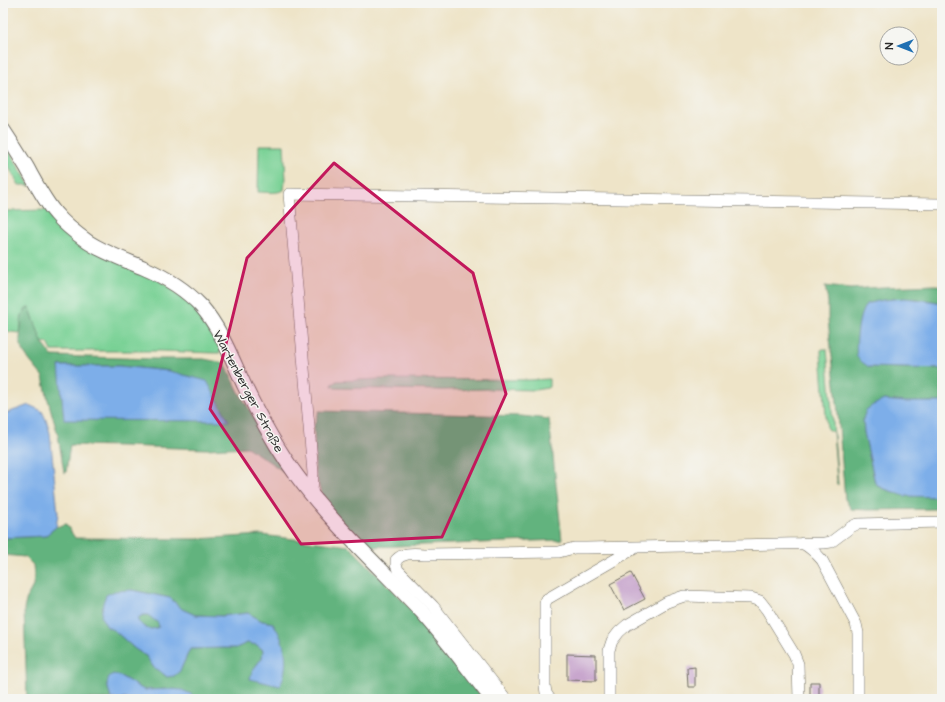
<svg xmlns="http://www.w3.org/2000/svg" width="945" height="702" font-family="'Architects Daughter',sans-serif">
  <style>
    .green { fill: #79d195; stroke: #527e60 }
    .forest { fill: #62b37e; stroke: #466f54; fill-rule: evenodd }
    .water { fill: #7daee9; stroke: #546c8a; fill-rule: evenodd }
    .building { fill: #c8a6cd }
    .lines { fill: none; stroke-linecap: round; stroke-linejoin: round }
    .minor-casing { stroke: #6f6c62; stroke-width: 12 }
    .major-casing { stroke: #6f6c62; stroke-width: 16 }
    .minor { stroke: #fff; stroke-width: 11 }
    .major { stroke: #fff; stroke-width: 14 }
    .marked { fill: #c2185b; fill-opacity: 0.2; stroke: #c2185b; stroke-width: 3; stroke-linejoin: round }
    .labels { text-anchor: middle; stroke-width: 3; stroke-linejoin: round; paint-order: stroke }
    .street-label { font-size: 13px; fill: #2b2b2b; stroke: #f6f6f2 }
  </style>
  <rect width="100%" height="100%" fill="#f6f6f2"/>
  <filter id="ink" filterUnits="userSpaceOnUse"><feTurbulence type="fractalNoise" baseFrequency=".025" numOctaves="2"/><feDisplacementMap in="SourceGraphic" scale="8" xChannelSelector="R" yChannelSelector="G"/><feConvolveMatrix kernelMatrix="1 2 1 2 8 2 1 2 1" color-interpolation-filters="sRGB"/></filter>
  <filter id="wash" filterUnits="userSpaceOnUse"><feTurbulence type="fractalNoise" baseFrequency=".012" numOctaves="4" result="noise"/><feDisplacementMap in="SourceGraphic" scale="16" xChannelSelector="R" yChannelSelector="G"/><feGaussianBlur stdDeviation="0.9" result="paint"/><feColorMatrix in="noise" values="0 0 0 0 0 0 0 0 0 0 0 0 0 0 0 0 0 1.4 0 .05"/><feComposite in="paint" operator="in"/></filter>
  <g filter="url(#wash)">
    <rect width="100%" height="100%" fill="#eee4c8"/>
    <!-- green -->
    <path class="green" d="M 3,140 L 30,186 L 26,185 L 19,185 L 3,157 Z
      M 259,145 L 284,145 L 286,180 L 285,181 L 284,190 C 276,194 266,192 258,192 Z
      M 46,210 L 170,287 L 203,316 L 222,349 L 220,353 L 215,353 L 160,351 L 52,351 L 48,343 L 42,342 L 29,306 L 22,314 L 20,333 L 3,331 L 3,211 Z
      M 823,349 L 827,349 L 838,485 L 836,483 L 837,481 L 833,432 L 827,429 L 821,353 L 821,350 Z
      M 379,379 L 530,380 L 549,379 L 549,387 L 547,388 L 535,390 L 490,389 L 442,390 L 335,388 L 332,386 L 333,383 L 335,383 L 336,381 Z"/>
    <!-- forest -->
    <path class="forest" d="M 936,285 L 942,286 L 942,303 C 915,297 893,297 866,304 C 857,321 857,338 858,357 L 869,367 L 942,369 L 942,402 L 905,402 L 884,400 L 863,419 L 864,432 L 875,483 L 882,488 L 905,496 L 942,497 L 942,509 L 868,510 L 851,509 L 845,499 L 837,402 L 828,320 L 828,302 L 825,286 L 850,289 L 883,287 Z
      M 29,306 L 42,342 L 52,356 L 155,359 L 204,359 L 225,363 L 239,392 L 269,443 L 292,477 L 247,447 L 206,449 L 122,446 L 70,445 L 66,473 L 64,472 L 58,435 L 48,400 L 43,377 L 29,360 L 20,345 L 20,339 L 22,314 ZM 59,366 L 119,366 L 169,371 Z
      M 319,411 L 521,416 L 549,419 L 562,540 L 367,547 L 324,504 L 315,472 L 314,425 Z
      M 66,524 L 75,538 L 197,539 L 262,535 L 349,546 L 414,611 L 484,699 L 196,699 L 191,694 L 172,689 L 144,690 L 122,677 L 113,674 L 107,684 L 111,699 L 27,699 L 24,609 L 27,597 L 33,586 L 34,575 L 33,565 L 25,557 L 3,555 L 3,538 L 45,536 L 56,527 ZM 132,590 L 170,598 L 182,609 L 195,615 L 222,616 L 248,613 L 262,621 L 273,623 L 280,686 L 252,671 L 262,658 L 263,650 L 257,645 L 247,643 L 236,648 L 221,648 L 190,649 L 180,671 L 167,677 L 161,672 L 154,668 L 146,656 L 135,649 L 115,631 Z
      M 143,615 L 148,615 L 159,623 L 159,627 C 149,631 145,629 138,621 L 138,618 Z"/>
    <!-- water -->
    <path class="water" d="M 905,298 L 931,301 L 942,303 L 942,369 L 869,367 C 865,364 859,361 857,356 C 855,348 858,320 862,312 C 863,309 865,306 866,304 L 883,300 Z
      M 59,366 L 119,366 L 169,371 L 207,381 L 229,421 L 64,420 Z
      M 884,400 L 905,402 L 942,402 L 942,497 L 905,496 L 882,488 L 875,483 L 864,432 L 863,419 L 866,410 L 873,405 Z
      M 29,405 L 42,411 L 47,422 L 50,433 L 58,514 L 56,527 L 45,536 L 3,538 L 3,411 L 7,413 Z
      M 132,590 L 170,598 L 182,609 L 195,615 L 222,616 L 248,613 L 262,621 L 273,623 C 286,643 290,664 280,686 L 250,679 L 252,671 L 262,658 L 263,650 L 257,645 L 247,643 L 236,648 L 221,648 L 190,649 L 180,671 L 174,676 L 167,677 L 161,672 L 154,668 L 146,656 L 135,649 L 115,631 L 107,627 L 101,617 L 103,603 L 106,595 L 115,591 ZM 143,615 L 148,615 L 158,623 L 159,627 C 149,631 145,629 138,621 L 138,618 Z
      M 113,674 L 122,677 L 144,690 L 172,689 L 182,690 L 191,694 L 196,699 L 111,699 L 107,684 L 109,677 Z"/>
    <g id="blocks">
      <!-- building -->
      <path class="building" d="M 631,573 L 645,599 L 624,610 L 610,584 Z
        M 567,654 L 596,655 L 596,681 L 567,680 Z
        M 695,667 L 695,687 L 688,687 L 687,668 Z
        M 810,682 L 819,682 L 819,699 L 810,699 Z"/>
    </g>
  </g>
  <g filter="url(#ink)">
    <use href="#blocks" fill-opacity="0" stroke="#6f6c62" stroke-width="1"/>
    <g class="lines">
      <defs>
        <path id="minor" d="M 312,495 L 313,473 L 289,194 L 942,204
          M 802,543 C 811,548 816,553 822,560 L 856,624 L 858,633 L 858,699
          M 506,699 L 433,606 L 398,570 L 396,565 L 396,560 C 405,551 415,554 428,554 L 559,552 L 574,548 L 586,548 L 824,543 L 831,542 L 851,527 L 857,524 L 942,522
          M 550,699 L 546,693 L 545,686 L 545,603 L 547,599 L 635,548
          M 609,699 L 609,650 L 612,641 L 619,632 L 627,625 L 667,602 L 684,596 L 751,598 L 760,601 L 767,610 L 794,654 L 798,664 L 799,699"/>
        <path id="major" d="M 3,130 C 11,142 18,153 26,166 C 35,182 44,200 56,214 C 65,225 77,234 88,242 C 105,253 125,260 144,268 C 165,277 185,289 201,306 C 221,329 232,359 245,387 C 260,418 277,449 297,476 C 334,526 380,567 422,612 C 447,640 469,670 492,699"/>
      </defs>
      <!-- minor casing -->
      <use href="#minor" class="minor-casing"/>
      <!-- major casing -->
      <use href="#major" class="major-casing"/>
      <!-- minor -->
      <use href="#minor" class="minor"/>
      <!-- major -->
      <use href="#major" class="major"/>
    </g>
  </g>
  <!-- marked area -->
  <path class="marked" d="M 334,163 L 473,273 L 506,394 L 442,537 L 301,544 L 210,409 L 247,258 Z"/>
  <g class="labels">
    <!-- street labels -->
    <g class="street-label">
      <text transform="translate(249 391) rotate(62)" y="5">Wartenberger Straße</text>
    </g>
  </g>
  <!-- margin -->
  <rect width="945" height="702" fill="none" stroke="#f6f6f2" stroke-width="16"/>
  <!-- north arrow -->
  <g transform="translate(899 46) rotate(270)"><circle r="19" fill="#f6f6f2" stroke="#a5a5a2"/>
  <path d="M0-3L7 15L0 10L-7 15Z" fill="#1f6fb2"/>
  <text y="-6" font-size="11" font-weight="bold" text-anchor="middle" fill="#2b2b2b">N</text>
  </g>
</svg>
